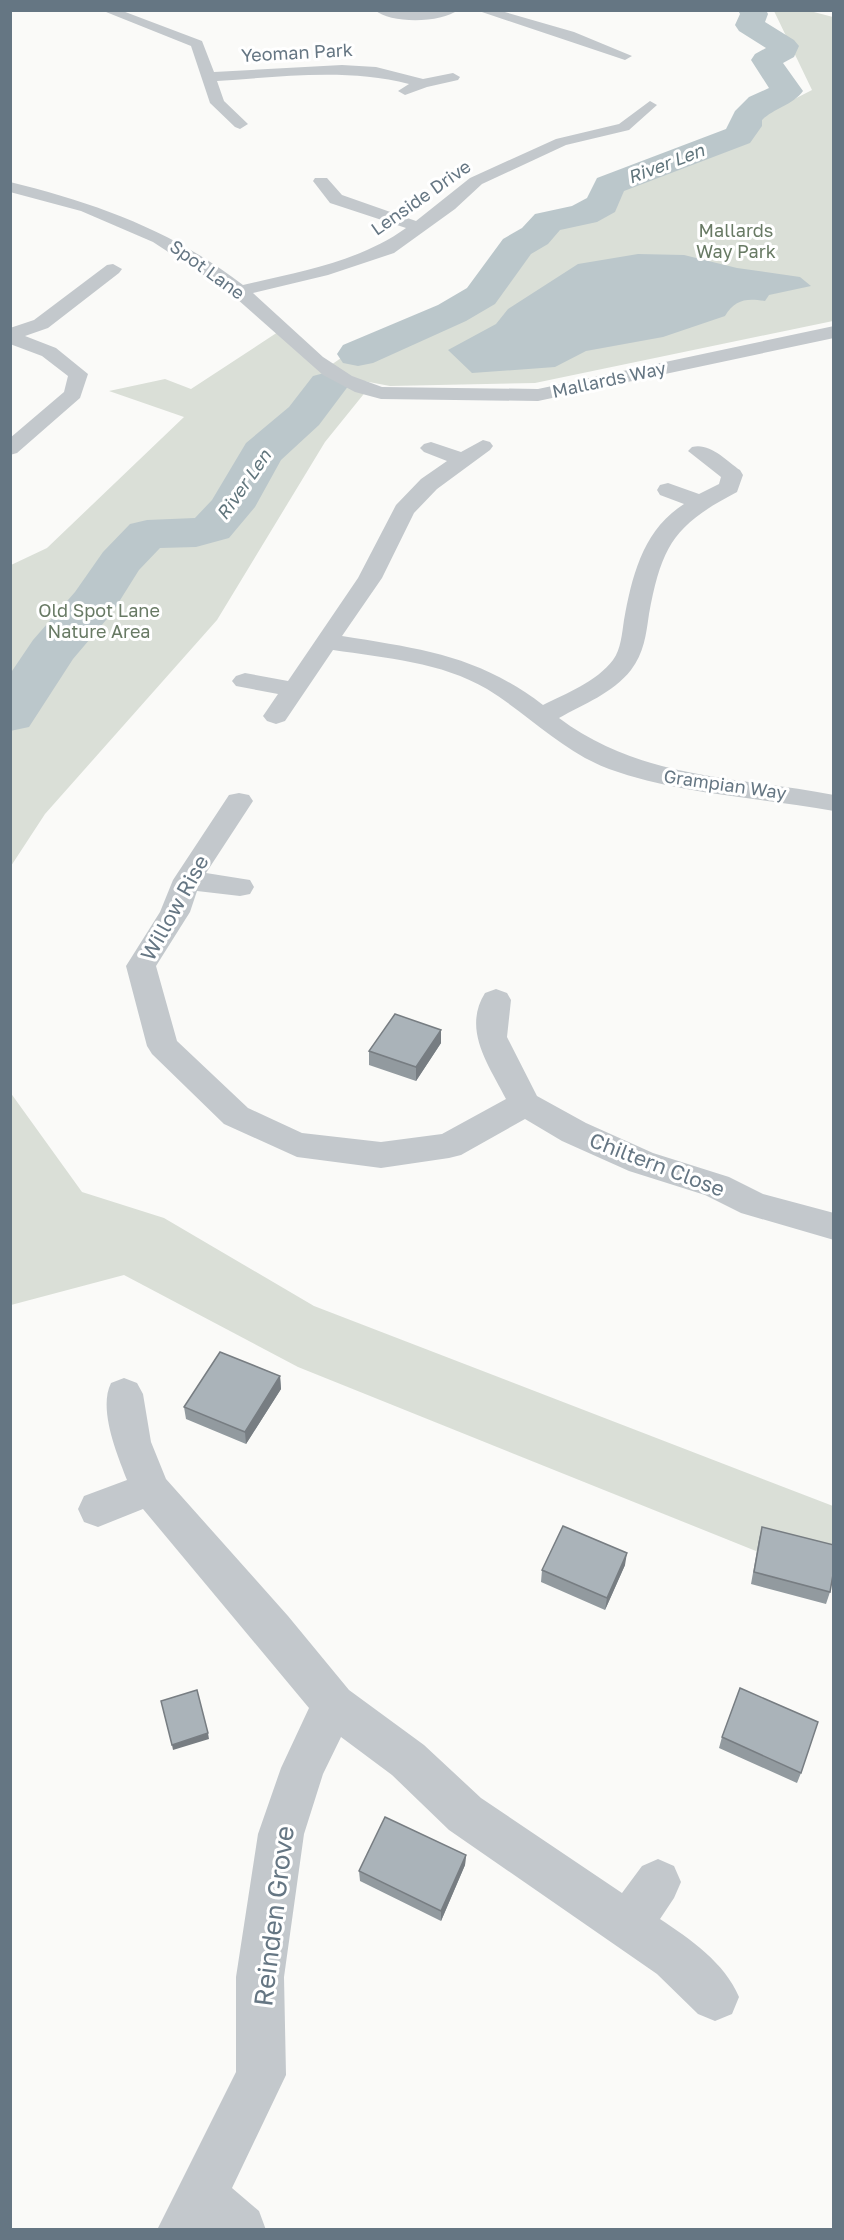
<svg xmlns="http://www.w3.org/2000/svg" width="844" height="2240" font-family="'Golos Text',sans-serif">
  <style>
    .green { fill: #dadfd7 }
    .water { fill: #bbc7cb }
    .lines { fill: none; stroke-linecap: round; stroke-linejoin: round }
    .river { fill: #bbc7cb; fill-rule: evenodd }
    .minor { fill: #c3c8cc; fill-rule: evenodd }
    .wall { fill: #929a9f }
    .shaded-wall { fill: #777d82 }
    .building { fill: #aab3b9; stroke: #777d82; stroke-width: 1.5 }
    .labels { text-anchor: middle; stroke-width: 6; stroke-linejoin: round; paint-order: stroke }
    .far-street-label { font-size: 18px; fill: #657683; stroke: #fff }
    .far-water-label { font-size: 18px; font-style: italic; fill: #60757c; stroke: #fff }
    .far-park-label { font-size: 18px; fill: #687a64; stroke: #fff }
    .street-label { font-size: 21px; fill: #657683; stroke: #fff }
    .near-street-label { font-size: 26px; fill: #657683; stroke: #fff }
  </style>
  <rect width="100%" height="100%" fill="#fafaf8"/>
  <!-- green -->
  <path class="green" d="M 774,11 L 810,11 L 833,17 L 833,321 L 535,383 L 390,386 L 353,379 L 367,390 L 325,442 L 217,620 L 45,814 L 11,866 L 11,565 L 47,548 L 184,417 L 109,391 L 165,379 L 191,389 L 281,330 L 331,365 L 351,351 L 460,303 L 477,289 L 503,254 L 535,222 L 583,211 L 593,203 L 606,185 L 728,139 C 738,134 744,130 742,118 L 757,118 L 812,90 Z
    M 10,1092 L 82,1192 L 164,1218 L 314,1306 L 833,1506 L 833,1582 L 298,1367 L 124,1275 L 11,1305 Z"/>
  <!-- water -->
  <path class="water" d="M 638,254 L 684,255 L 737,268 L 800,277 L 811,286 L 769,295 L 765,301 C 747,298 735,299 725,316 L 663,337 L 586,351 L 555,367 L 472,373 L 448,350 L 496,324 L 508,309 L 578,264 Z"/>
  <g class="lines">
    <!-- river -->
    <path class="river" d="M 738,10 L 766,10 L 768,14 L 765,22 L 794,40 L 799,46 L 794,57 L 783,63 L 803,91 C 793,105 774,108 762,120 L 762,126 L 750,143 L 624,191 L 615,212 L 597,222 L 560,230 L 548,244 L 531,254 L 495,304 L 466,321 L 373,363 L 358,366 L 343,363 L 337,354 L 343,345 L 438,305 L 467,288 L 503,239 L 522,228 L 535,214 L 572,206 L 587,198 L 597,178 L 726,129 L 735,111 L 749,97 L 769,88 L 751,60 L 755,54 L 766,48 L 739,31 L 735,25 L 740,14 Z
      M 328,372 L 343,376 L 349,385 L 319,425 L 281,460 L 255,507 L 229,538 L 196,547 L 160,548 L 139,570 L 112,613 L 73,659 L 29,727 L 10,731 L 10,674 L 33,640 L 75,592 L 103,552 L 130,524 L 147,520 L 195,518 L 212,500 L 246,443 L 289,407 L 313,376 Z"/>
    <!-- minor -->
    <path class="minor" d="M 101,10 L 120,10 L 202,41 L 214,72 L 342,65 L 376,67 L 423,79 L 453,73 L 460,77 L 458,80 L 427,87 L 405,95 L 398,91 L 409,84 C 346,68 281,77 217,81 L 224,101 L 248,124 L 240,129 L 235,127 L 210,103 L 191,46 Z
      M 375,10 L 458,10 C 442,23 390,24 375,10 Z
      M 476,10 L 498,10 L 574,32 L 632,56 L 625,60 Z
      M 650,101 L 657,105 L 629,130 L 566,145 L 482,184 L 455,209 L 394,253 L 328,275 L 253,293 L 323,357 L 352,376 L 382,387 L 538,389 L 834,326 L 834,338 L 538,401 L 381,399 L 355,392 L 323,375 L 228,291 L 153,242 L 81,211 L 10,192 L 10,182 C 96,203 173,231 243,285 C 298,272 359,262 406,228 L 330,203 L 313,181 L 315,178 L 327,178 L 342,195 L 416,221 L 470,178 L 556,139 L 619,124 Z
      M 113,264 L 122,269 L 119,273 L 48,328 L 25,336 L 56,348 L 88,374 L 80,398 L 17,453 L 10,455 L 10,438 L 64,392 L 68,376 L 42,356 L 10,344 L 10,328 L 34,320 L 107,265 Z
      M 483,440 L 490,442 L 493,446 L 490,450 L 437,489 L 414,513 L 382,578 L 342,636 C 422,649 477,655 543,705 C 567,693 596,682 613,660 C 621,649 622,633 624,620 C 632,576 643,530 684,504 L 660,495 L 657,490 L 660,485 L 668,483 L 699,494 L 719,484 L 721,477 L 688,451 L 692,447 C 709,442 726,460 740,470 L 743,475 L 737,492 C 674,525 662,545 649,614 C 646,635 644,653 631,670 C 613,693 584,704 559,718 C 642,780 736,776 834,795 L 834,811 C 759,797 681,795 609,769 C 562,751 529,715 487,689 C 441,662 386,658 333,650 L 285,721 L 276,724 L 267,721 L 263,716 L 278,694 L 236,686 L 232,681 L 236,676 L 245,673 L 288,681 L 358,578 L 396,505 L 421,479 L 447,461 L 424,452 L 420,448 L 424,444 L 431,442 L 461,452 Z
      M 239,793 L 249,795 L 253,801 L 206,873 L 250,880 L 254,887 L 250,894 L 240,896 L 197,891 L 190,912 L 156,966 L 177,1041 L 248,1108 L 302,1133 L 381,1142 L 442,1134 L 506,1099 C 489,1065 462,1030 485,993 L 496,989 L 507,993 L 511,1000 L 507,1037 L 537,1096 L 586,1123 L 653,1153 L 729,1177 L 763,1194 L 834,1213 L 834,1240 L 741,1213 L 705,1195 L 629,1171 L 562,1141 L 525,1119 L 461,1155 L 449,1158 L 381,1168 L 297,1157 L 224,1124 L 152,1054 L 147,1046 L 126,966 L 160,912 L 173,880 L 229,795 Z
      M 124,1378 L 137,1383 L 143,1394 L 151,1442 L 166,1479 L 288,1616 L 349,1690 L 424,1745 L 481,1798 L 622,1893 L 642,1866 L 658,1859 L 674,1866 L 681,1882 L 674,1898 L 660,1919 C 690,1939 725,1963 739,1997 L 732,2014 L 715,2021 L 698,2014 L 657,1974 L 449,1830 L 392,1775 L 341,1737 L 323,1774 L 304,1834 L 284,1977 L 286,2075 L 232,2188 L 259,2211 L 266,2230 L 157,2230 L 236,2072 L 236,1977 L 258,1834 L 281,1768 L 309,1708 L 143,1509 L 98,1527 L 84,1522 L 78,1509 L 84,1496 L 127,1480 C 117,1454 98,1409 111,1383 Z"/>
  </g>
  <!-- wall -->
  <path class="wall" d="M 441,1030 L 441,1043 L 416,1081 L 369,1065 L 369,1051 Z
    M 280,1376 L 281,1389 L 246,1444 L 186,1419 L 184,1407 Z
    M 762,1527 L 830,1592 L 826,1604 L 751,1584 L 759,1539 Z
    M 625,1565 L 605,1610 L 541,1582 L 542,1570 Z
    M 722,1737 L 801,1773 L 797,1783 L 719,1748 Z
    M 466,1855 L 465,1865 L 441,1921 L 360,1881 L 359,1871 Z"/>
  <!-- shaded-wall -->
  <path class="shaded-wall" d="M 441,1030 L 441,1043 L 416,1081 L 416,1067 Z
    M 280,1376 L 281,1389 L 246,1444 L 245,1432 Z
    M 627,1553 L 625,1565 L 605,1610 L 607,1598 Z
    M 208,1733 L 209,1739 L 173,1750 L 172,1745 Z
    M 466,1855 L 465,1865 L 441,1921 L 441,1911 Z"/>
  <!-- building -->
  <path class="building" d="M 395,1014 L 441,1030 L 416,1067 L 369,1051 Z
    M 220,1352 L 280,1376 L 245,1432 L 184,1407 Z
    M 563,1526 L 627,1553 L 607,1598 L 542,1570 Z
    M 762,1527 L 834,1545 L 834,1569 L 830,1592 L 754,1572 Z
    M 740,1688 L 818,1722 L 801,1773 L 722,1737 Z
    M 197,1690 L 208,1733 L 172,1745 L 161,1701 Z
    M 385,1817 L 466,1855 L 441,1911 L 359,1871 Z"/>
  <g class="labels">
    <!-- far-street labels -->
    <g class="far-street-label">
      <text transform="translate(297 53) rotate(-3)" y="6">Yeoman Park</text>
      <text transform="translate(421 198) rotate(-35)" y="6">Lenside Drive</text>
      <text transform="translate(207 270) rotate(36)" y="6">Spot Lane</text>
      <text transform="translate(609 380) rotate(-12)" y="6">Mallards Way</text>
      <text transform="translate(725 785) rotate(8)" y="6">Grampian Way</text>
    </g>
    <!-- far-water labels -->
    <g class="far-water-label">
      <text transform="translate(666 164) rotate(-21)" y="6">River Len</text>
      <text transform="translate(244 485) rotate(-55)" y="6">River Len</text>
    </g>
    <!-- far-park labels -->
    <g class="far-park-label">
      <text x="736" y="237">Mallards<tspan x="736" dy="21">Way Park</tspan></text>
      <text x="99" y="617">Old Spot Lane<tspan x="99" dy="21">Nature Area</tspan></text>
    </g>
    <!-- street labels -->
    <g class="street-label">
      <text transform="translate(175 908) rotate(-61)" y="7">Willow Rise</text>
      <text transform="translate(657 1165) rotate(21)" y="7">Chiltern Close</text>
    </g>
    <!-- near-street labels -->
    <g class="near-street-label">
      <text transform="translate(274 1916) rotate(-83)" y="9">Reinden Grove</text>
    </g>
  </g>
  <!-- border -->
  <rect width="844" height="2240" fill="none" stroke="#657683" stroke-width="24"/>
</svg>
